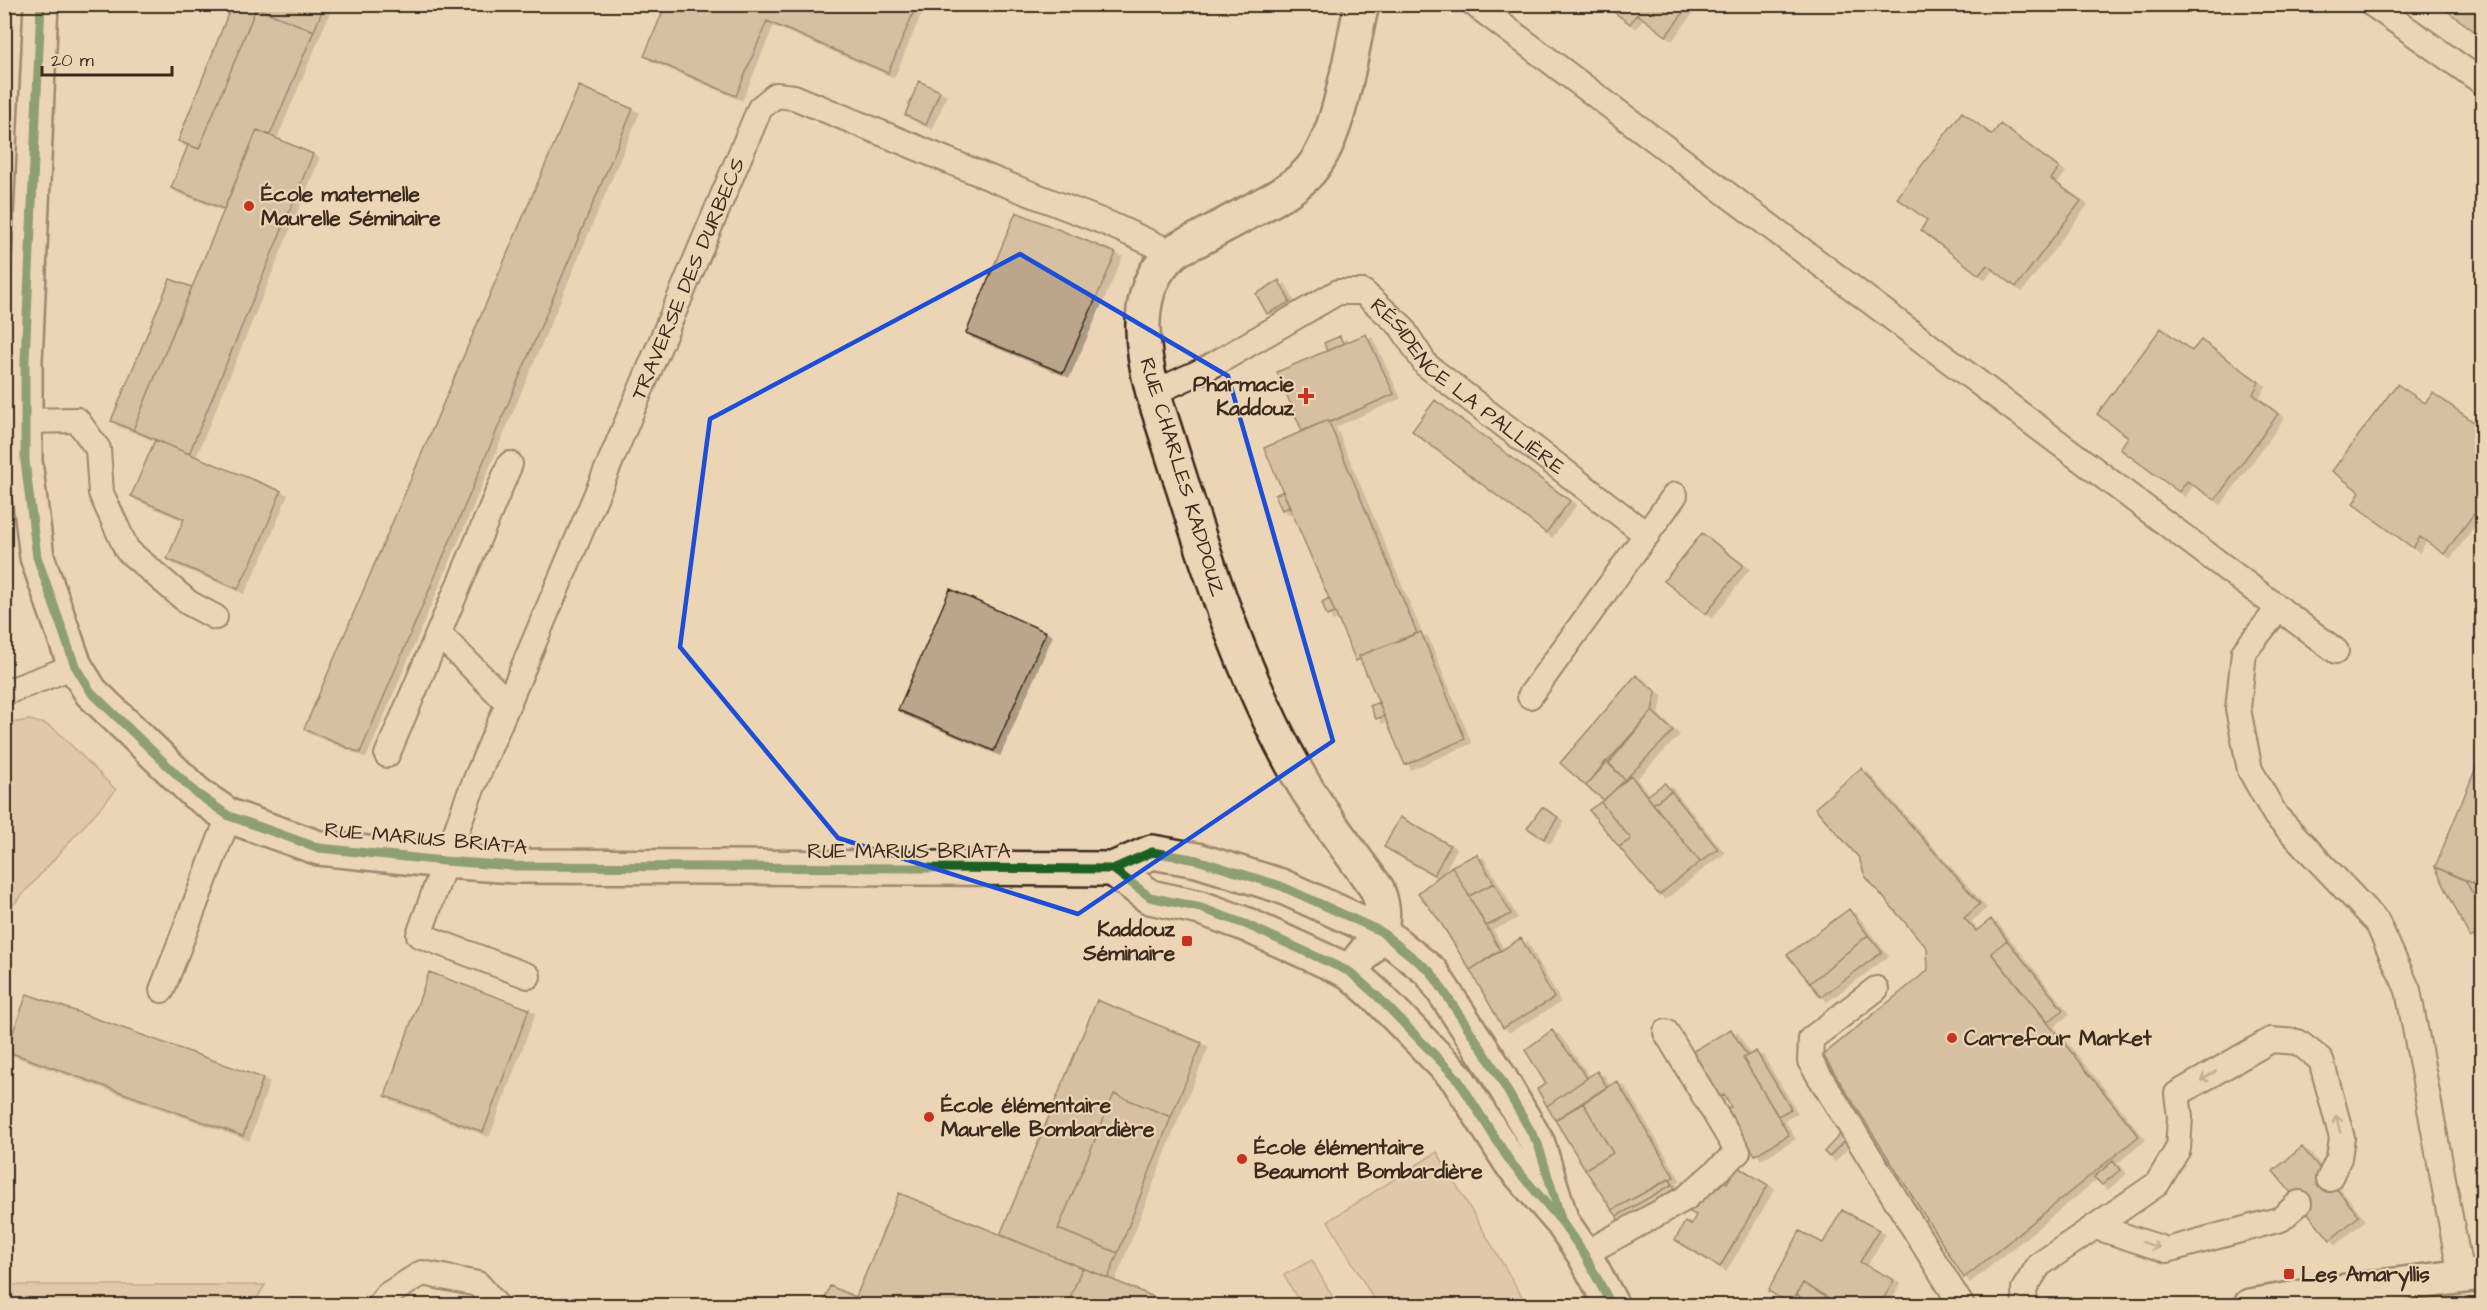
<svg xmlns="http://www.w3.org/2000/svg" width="2487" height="1310" font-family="'Architects Daughter',sans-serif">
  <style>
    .green { fill: #d0b99c; stroke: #86725d; stroke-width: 1.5 }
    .building { fill: #bba68b; stroke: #3b2a1e; stroke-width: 1.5; filter: url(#shadow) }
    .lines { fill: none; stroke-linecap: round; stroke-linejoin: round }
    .lane-casing { stroke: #3b2a1e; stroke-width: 28 }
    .street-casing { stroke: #3b2a1e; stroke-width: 38 }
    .secondary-casing { stroke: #3b2a1e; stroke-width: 38 }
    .lane { stroke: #ecd5b5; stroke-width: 24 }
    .street { stroke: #ecd5b5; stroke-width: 33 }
    .secondary { stroke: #ecd5b5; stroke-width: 33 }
    .cycleway-casing { stroke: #ecd5b5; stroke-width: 13 }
    .cycleway { stroke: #1b5e20; stroke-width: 9 }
    .oneway { stroke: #94806a }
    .marked { fill: none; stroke: #1d4ed8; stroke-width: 4.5; stroke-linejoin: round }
    .poi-dot { fill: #c8321e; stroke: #ecd5b5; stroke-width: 2 }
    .labels { text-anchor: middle; stroke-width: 4.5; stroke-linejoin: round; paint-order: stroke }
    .poi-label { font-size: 21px; font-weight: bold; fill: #3b2a1e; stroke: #ecd5b5; text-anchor: start }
    .street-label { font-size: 21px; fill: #3b2a1e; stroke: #ecd5b5 }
  </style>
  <defs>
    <filter id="shadow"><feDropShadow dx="6" dy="4" stdDeviation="0" flood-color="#0004"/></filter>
  </defs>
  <rect width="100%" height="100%" fill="#ecd5b5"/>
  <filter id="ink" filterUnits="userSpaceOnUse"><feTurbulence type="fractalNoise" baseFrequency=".0167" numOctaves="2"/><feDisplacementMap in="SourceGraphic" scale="12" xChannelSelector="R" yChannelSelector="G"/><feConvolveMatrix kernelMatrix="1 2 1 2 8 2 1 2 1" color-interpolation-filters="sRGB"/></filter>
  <g filter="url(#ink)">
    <!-- green -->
    <path class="green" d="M 29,720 L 45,724 L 56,730 L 116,790 L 5,914 L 5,724 Z
      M 1437,1152 L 1527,1305 L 1377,1305 L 1328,1221 Z
      M 1312,1260 L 1337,1305 L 1301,1305 L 1284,1275 Z
      M 5,1285 L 265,1285 L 253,1305 L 5,1306 Z"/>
    <!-- building -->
    <path class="building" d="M 232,4 L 248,4 L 256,8 L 199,149 L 178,141 Z
      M 257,4 L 325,4 L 314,31 L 256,8 Z
      M 666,4 L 917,4 L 888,73 L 767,21 L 736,96 L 644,56 Z
      M 1603,4 L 1690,4 L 1666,36 L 1637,14 L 1630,24 Z
      M 2438,4 L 2482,4 L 2482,37 Z
      M 256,8 L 314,31 L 270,135 L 257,130 L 224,209 L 171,188 L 188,145 L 199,149 Z
      M 919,81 L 940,91 L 926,125 L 905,115 Z
      M 579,86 L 633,109 L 360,753 L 304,729 Z
      M 1962,112 L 1992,135 L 2000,124 L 2059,168 L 2051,179 L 2081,201 L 2016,287 L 1987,265 L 1979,275 L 1921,230 L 1927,220 L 1897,198 Z
      M 257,130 L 313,154 L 189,454 L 133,430 Z
      M 1016,212 L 1116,253 L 1063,373 L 966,333 Z
      M 170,279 L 192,287 L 133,430 L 111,421 Z
      M 1279,280 L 1290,302 L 1267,314 L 1256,294 Z
      M 2161,328 L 2192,351 L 2201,340 L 2259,382 L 2253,394 L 2278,414 L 2215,500 L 2187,481 L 2179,492 L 2120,449 L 2128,437 L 2097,414 Z
      M 1366,334 L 1394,394 L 1328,423 L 1328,420 L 1302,431 L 1277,372 Z
      M 1340,336 L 1343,344 L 1327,351 L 1324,343 Z
      M 2397,384 L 2425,403 L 2433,393 L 2482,428 L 2482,503 L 2444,554 L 2420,537 L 2413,548 L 2353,504 L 2360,492 L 2332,471 Z
      M 1435,400 L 1570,501 L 1546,533 L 1412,431 Z
      M 1328,420 L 1417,633 L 1359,656 L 1360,659 L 1356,661 L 1264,448 Z
      M 155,440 L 281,491 L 258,548 L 238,589 L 167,559 L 184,519 L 131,496 Z
      M 1283,491 L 1290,507 L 1282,510 L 1275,495 Z
      M 1702,533 L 1743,565 L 1706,614 L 1664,581 Z
      M 950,589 L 1046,632 L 994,751 L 898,710 Z
      M 1329,598 L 1335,613 L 1327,616 L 1322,602 Z
      M 1421,632 L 1465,739 L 1405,765 L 1359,656 Z
      M 1636,675 L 1656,692 L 1652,711 L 1586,786 L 1560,763 Z
      M 1379,702 L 1384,716 L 1376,719 L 1370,706 Z
      M 1652,711 L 1673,731 L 1625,780 L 1609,763 Z
      M 2482,753 L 2482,887 L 2435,867 Z
      M 1606,761 L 1625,780 L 1604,800 L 1586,786 Z
      M 1861,768 L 1980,904 L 1964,918 L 1976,931 L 1991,919 L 2007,940 L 1991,953 L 2139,1136 L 1964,1278 L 1823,1055 L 1928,970 L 1927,948 L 1865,876 L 1859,858 L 1815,808 Z
      M 1631,776 L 1700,862 L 1659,895 L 1619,847 L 1631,839 L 1601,802 Z
      M 1665,783 L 1671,791 L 1653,804 L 1647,796 Z
      M 1671,791 L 1718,849 L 1700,862 L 1653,804 Z
      M 1601,802 L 1631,839 L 1619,847 L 1589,810 Z
      M 1542,807 L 1558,817 L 1544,839 L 1527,828 Z
      M 1400,817 L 1450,845 L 1434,875 L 1384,847 Z
      M 1477,854 L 1494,883 L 1469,896 L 1452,866 Z
      M 1452,866 L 1500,950 L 1470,970 L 1439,920 L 1418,893 Z
      M 2435,867 L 2465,880 L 2482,910 L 2482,931 L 2470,938 Z
      M 1494,883 L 1511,914 L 1486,926 L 1469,896 Z
      M 1849,909 L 1868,935 L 1810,983 L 1787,955 Z
      M 1868,935 L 1882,952 L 1821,997 L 1810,983 Z
      M 1521,938 L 1554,998 L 1503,1028 L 1470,970 Z
      M 2007,940 L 2063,1010 L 2048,1022 L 1991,953 Z
      M 429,972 L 529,1009 L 483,1132 L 385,1096 Z
      M 27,994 L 263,1078 L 243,1136 L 6,1051 Z
      M 1097,1000 L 1202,1043 L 1171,1117 L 1114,1094 L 1058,1229 L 1118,1253 L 1108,1278 L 1000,1235 Z
      M 1731,1029 L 1747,1056 L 1743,1058 L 1789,1135 L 1755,1155 L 1727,1109 L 1731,1107 L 1724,1095 L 1717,1098 L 1690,1053 Z
      M 1552,1030 L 1587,1078 L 1547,1106 L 1537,1089 L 1546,1084 L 1525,1050 Z
      M 1756,1051 L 1791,1109 L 1778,1116 L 1743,1058 Z
      M 1597,1071 L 1607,1087 L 1555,1120 L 1547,1106 Z
      M 1617,1081 L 1674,1177 L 1612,1210 L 1585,1169 L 1613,1153 L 1583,1103 Z
      M 1114,1094 L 1171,1117 L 1118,1253 L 1058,1229 Z
      M 1583,1103 L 1613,1153 L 1585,1169 L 1555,1120 Z
      M 1843,1131 L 1847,1138 L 1829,1157 L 1824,1152 Z
      M 2302,1147 L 2359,1216 L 2330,1240 L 2273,1171 Z
      M 2113,1161 L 2120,1170 L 2102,1185 L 2094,1177 Z
      M 1737,1166 L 1768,1185 L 1720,1267 L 1675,1240 L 1685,1222 L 1691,1225 L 1696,1215 L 1690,1212 L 1702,1192 L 1707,1196 L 1719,1178 L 1727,1183 Z
      M 1669,1179 L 1673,1184 L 1617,1216 L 1612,1210 Z
      M 1673,1184 L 1675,1190 L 1618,1222 L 1617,1216 Z
      M 899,1193 L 1082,1268 L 1067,1306 L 874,1306 L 856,1297 Z
      M 1842,1210 L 1879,1230 L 1860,1262 L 1894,1280 L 1884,1298 L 1837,1303 L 1803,1283 L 1791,1304 L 1768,1291 L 1800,1231 L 1823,1243 Z
      M 1082,1268 L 1108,1278 L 1176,1306 L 1067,1306 Z
      M 1803,1283 L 1826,1297 L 1822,1306 L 1816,1306 L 1797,1295 Z
      M 830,1286 L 856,1297 L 874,1306 L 822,1306 Z"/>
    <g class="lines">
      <defs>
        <g id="lane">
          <path d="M 1474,4 L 2336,651"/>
          <path d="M 2372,4 L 2482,82"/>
          <path id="s1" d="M 1153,393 L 1206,369 L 1338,292 L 1363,292 L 1401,326 L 1426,365 L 1647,535"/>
          <path d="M 25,421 L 77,420 L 98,449 L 101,493 L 127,550 L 189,603 L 215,617"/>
          <path d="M 2279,608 L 2244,652 L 2238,709 L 2250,770 L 2276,816 L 2377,922 L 2408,990 L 2461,1276"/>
          <path d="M 439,634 L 508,703"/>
          <path d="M 4,693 L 75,666"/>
          <path d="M 1530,696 L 1675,495"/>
          <path d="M 387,755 L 510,464"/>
          <path id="s2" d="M 528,976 L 419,935 L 468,798 L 760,108 L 776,95 L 794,97 L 995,180 L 1109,224 L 1173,253"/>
          <path d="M 1876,989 L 1811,1039 L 1810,1061 L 1962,1306"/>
          <path d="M 162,990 L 229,816"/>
          <path d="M 2096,1227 L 2167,1250 L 2281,1219 L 2299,1203"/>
          <path d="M 1584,1254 L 1686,1198 L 1738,1152 L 1666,1032"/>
          <path d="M 379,1306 L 387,1295 L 422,1273 L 478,1284 L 497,1306"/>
          <path d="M 2025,1306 L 2024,1289 L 2039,1265 L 2157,1184 L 2178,1149 L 2180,1117 L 2177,1094 L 2271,1040 L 2298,1042 L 2321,1060 L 2342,1138 L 2339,1158 L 2329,1179"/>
        </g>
        <path id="street" d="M 1350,972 C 1373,940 1393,930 1377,889 C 1351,852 1321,815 1299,776 C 1231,657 1195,522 1153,393 C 1141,348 1132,287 1173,253 C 1179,247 1189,244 1197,240 C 1214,231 1232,221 1249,212 C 1268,202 1290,191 1306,175 C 1341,141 1350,52 1362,4"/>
        <path id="secondary" d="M 41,4 L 25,361 L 25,461 L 37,557 L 75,666 L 91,692 L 196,793 L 229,816 L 319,848 L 444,861 L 514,866 L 1113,869 L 1152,852 L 1197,860 L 1281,886 L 1380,931 L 1431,972 L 1493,1066 L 1538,1144 L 1562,1222
          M 1113,869 L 1150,897 L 1201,908 L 1245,924 L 1350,972 L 1378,997 L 1457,1078 L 1511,1163 L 1562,1222 L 1584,1254 L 1612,1306
          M 2250,1306 L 2315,1295 L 2482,1274"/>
      </defs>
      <!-- lane casing -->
      <use href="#lane" class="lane-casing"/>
      <!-- street casing -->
      <use href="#street" class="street-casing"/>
      <!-- secondary casing -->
      <use href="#secondary" class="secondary-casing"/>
      <!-- lane -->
      <use href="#lane" class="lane"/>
      <!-- street -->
      <use href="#street" class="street"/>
      <!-- secondary -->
      <use href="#secondary" class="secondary"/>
      <defs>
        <path id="cycleway" d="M 41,4 L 25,361 L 25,461 L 37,557 L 75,666 L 91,692 L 196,793 L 229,816 L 319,848 L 444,861 L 514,866 L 1113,869 L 1152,852 L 1197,860 L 1281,886 L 1380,931 L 1431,972 L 1493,1066 L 1538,1144 L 1562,1222
          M 1113,869 L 1150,897 L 1201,908 L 1245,924 L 1350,972 L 1378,997 L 1457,1078 L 1511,1163 L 1562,1222 L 1584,1254 L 1612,1306"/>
      </defs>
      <!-- cycleway casing -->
      <use href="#cycleway" class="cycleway-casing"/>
      <!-- cycleway -->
      <use href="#cycleway" class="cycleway"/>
    </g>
    <!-- one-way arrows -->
    <defs><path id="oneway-shaft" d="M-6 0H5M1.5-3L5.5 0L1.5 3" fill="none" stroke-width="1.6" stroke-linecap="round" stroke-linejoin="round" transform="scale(1.5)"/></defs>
    <g class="oneway">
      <use href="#oneway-shaft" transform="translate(2208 1076) rotate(148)"/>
      <use href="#oneway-shaft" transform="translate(2338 1124) rotate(-105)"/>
      <use href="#oneway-shaft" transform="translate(2151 1245) rotate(18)"/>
    </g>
  </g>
  <!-- marked area -->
  <path d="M0 0H2487V1310H0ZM 1020,254 L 1228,376 L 1333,741 L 1078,914 L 838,838 L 680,647 L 710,419 Z" fill="#ecd5b5" fill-opacity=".55" fill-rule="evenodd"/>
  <path class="marked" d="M 1020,254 L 1228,376 L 1333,741 L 1078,914 L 838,838 L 680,647 L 710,419 Z"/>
  <!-- markers -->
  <g class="poi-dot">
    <circle cx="249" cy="206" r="6"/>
    <path d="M1303 387h6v6h6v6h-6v6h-6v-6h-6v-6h6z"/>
    <rect x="1181" y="935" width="12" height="12" rx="3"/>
    <circle cx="1952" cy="1038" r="6"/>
    <circle cx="929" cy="1117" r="6"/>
    <circle cx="1242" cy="1159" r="6"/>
    <rect x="2283" y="1268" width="12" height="12" rx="3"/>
  </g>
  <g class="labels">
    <!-- poi labels -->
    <g class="poi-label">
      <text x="261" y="201">École maternelle<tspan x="261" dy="24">Maurelle Séminaire</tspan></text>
      <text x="1294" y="391" text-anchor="end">Pharmacie<tspan x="1294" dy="24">Kaddouz</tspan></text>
      <text x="1175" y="936" text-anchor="end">Kaddouz<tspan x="1175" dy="24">Séminaire</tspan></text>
      <text x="1964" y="1045">Carrefour Market</text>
      <text x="941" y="1112">École élémentaire<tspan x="941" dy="24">Maurelle Bombardière</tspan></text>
      <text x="1254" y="1154">École élémentaire<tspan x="1254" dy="24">Beaumont Bombardière</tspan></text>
      <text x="2301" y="1281">Les Amaryllis</text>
    </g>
    <!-- street labels -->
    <g class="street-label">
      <text dy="7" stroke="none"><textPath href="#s2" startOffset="826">TRAVERSE DES DURBECS</textPath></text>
      <text dy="7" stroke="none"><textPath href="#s1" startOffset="378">RÉSIDENCE LA PALLIÈRE</textPath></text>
      <text transform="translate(1183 477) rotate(73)" y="7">RUE CHARLES KADDOUZ</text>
      <text transform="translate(426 838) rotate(5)" y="7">RUE MARIUS BRIATA</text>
      <text x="909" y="858">RUE MARIUS BRIATA</text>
    </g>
  </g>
  <!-- margin -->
  <rect width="2487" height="1310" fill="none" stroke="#ecd5b5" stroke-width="24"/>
  <rect x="12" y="12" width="2463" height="1286" fill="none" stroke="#3b2a1e" stroke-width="2" filter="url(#ink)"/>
  <!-- scale -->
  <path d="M42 66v9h130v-9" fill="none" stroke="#3b2a1e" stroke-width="3"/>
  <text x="51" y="66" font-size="18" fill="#3b2a1e" stroke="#ecd5b5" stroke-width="4.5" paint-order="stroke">20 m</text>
</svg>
